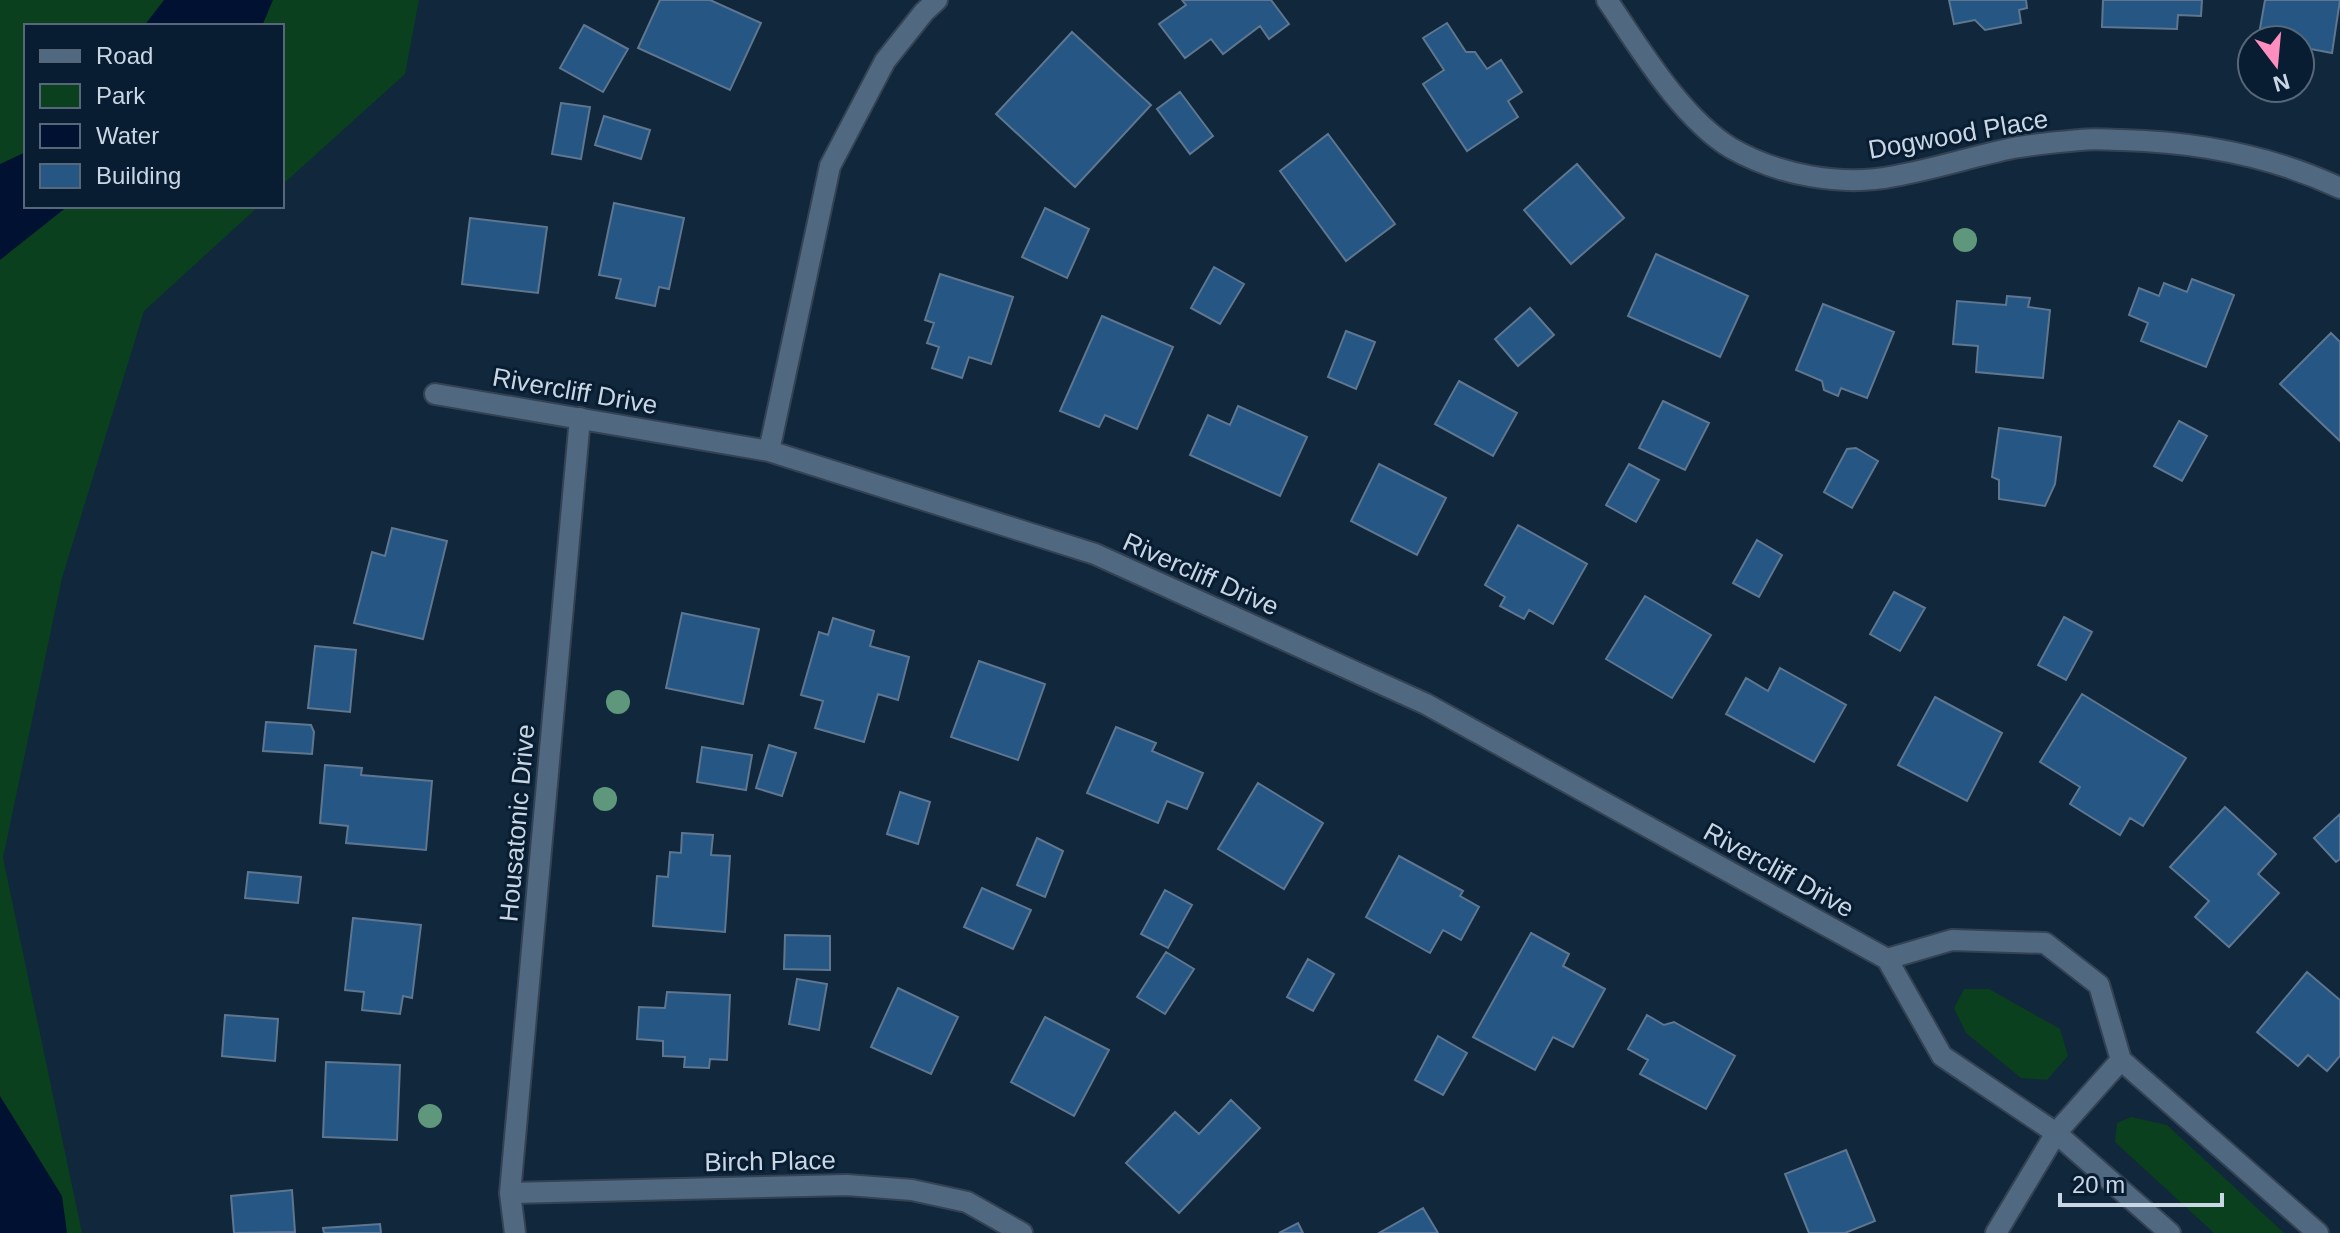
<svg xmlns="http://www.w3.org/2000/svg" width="2340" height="1233" font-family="Arial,sans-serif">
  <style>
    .green { fill: #0a401e }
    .water { fill: #001132 }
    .building { fill: #265684; stroke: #5e768f; stroke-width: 2 }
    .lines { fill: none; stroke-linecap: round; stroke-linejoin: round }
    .minor-casing { stroke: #344354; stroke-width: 24 }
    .minor { stroke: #516881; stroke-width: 20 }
    .tree { fill: #5f977c }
    .labels { text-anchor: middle; stroke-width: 6; stroke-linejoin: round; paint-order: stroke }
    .street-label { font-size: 26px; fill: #c9d6e4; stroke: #081d31 }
  </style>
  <rect width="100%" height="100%" fill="#11273b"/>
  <!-- green -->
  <path class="green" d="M 0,0 L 419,0 L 405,74 L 282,185 L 282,26 L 26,26 L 26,206 L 259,206 L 144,311 L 62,578 L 3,858 L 82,1233 L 0,1233 Z
    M 1964,989 L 1989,989 L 2060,1029 L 2068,1056 L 2047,1080 L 2021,1078 L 1966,1033 L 1954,1008 Z
    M 2131,1117 L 2167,1125 L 2284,1233 L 2214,1233 L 2115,1142 L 2117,1123 Z"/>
  <!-- water -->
  <path class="water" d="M 164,0 L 273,0 L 262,26 L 144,26 Z
    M 26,152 L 26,206 L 68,206 L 0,260 L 0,164 Z
    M 0,1096 L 62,1196 L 67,1233 L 0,1233 Z"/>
  <!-- building -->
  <path class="building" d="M 660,0 L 710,0 L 761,23 L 730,90 L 638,48 Z
    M 1182,0 L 1271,0 L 1289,24 L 1269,39 L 1260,26 L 1223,54 L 1211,39 L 1185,58 L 1159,24 L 1186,5 Z
    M 1949,0 L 2026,0 L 2027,8 L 2019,10 L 2021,23 L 1985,30 L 1975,20 L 1954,24 Z
    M 2103,0 L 2202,0 L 2201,16 L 2178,15 L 2177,29 L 2102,27 Z
    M 2265,0 L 2340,0 L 2332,53 L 2300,47 L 2300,40 L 2258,40 Z
    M 1447,23 L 1466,52 L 1475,52 L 1487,69 L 1501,60 L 1522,92 L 1508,101 L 1518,117 L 1467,151 L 1423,84 L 1444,70 L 1423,38 Z
    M 584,25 L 628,49 L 603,92 L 560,68 Z
    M 1072,32 L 1151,105 L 1075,187 L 996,114 Z
    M 1180,92 L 1213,136 L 1190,154 L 1157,109 Z
    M 561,103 L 590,107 L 581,159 L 552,154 Z
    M 604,116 L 650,130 L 641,159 L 595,145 Z
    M 1328,134 L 1395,224 L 1346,261 L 1280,171 Z
    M 1577,164 L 1624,218 L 1571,264 L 1524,210 Z
    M 614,203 L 684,218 L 669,289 L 659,287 L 655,306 L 616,298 L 621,279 L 599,275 Z
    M 1045,208 L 1089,229 L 1067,278 L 1022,257 Z
    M 470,218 L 547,227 L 538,293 L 462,284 Z
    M 1656,254 L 1748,296 L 1720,357 L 1628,316 Z
    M 1214,267 L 1244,284 L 1220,324 L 1191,308 Z
    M 940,274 L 1013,297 L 991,364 L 969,357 L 962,378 L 932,368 L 939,347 L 927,343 L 934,323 L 925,320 Z
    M 2192,279 L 2234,295 L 2206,367 L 2141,341 L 2148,323 L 2129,315 L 2139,288 L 2159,296 L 2164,283 L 2187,292 Z
    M 2007,296 L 2030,298 L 2028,307 L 2050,310 L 2043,378 L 1976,372 L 1978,346 L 1953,344 L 1957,301 L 2006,305 Z
    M 1823,304 L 1894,332 L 1867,398 L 1841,388 L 1838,396 L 1824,390 L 1822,381 L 1796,370 Z
    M 1530,308 L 1554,335 L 1518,366 L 1495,339 Z
    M 1102,316 L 1173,347 L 1137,429 L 1105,415 L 1099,427 L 1060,411 Z
    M 1346,331 L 1375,342 L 1356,389 L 1328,377 Z
    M 2331,333 L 2340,342 L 2340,441 L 2280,384 Z
    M 1459,381 L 1517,413 L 1493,456 L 1435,424 Z
    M 1663,401 L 1709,423 L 1685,470 L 1639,448 Z
    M 1238,406 L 1307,437 L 1280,496 L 1190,455 L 1208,415 L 1230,425 Z
    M 2179,421 L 2207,436 L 2182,481 L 2154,466 Z
    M 1999,428 L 2061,437 L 2055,484 L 2045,506 L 1999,499 L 1999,480 L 1992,477 Z
    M 1856,448 L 1878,461 L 1852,508 L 1824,492 L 1847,449 Z
    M 1379,464 L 1446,498 L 1417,555 L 1351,521 Z
    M 1629,464 L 1659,480 L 1636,522 L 1606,505 Z
    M 1518,525 L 1587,564 L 1553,624 L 1529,610 L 1524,619 L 1500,606 L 1505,597 L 1485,585 Z
    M 392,528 L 447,541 L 423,639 L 354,623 L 372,552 L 385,556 Z
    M 1757,540 L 1782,555 L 1759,597 L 1733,583 Z
    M 1894,592 L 1925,608 L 1900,651 L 1870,634 Z
    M 1645,596 L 1711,635 L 1672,698 L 1606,659 Z
    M 682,613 L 759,629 L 743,704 L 666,688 Z
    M 2064,617 L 2092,632 L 2066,680 L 2038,665 Z
    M 833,618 L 874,631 L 870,646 L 909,657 L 898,700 L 878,694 L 864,742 L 815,728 L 823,701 L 801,695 L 819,632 L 828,635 Z
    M 315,646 L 356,650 L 350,712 L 308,708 Z
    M 979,661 L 1045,684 L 1018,760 L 951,737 Z
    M 1780,668 L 1846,705 L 1814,762 L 1726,714 L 1746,678 L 1768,691 Z
    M 2082,694 L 2186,758 L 2143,826 L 2130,818 L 2120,835 L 2070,804 L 2080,787 L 2040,762 Z
    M 1935,697 L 2002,733 L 1967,801 L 1898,765 Z
    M 266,722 L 311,725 L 314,732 L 312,754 L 263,751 Z
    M 1116,727 L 1156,743 L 1152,751 L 1203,773 L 1187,809 L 1167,801 L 1158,823 L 1087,793 Z
    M 769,745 L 796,753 L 782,796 L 756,788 Z
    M 702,747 L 752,755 L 746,790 L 697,782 Z
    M 325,765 L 362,768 L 361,775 L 432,781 L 426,850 L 346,843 L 348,826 L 320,823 Z
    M 1258,783 L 1323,823 L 1284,889 L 1218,849 Z
    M 900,792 L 930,802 L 918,844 L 887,834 Z
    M 2225,807 L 2276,854 L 2258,874 L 2279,893 L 2229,947 L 2195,917 L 2209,901 L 2170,867 Z
    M 2340,814 L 2340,859 L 2336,862 L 2314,838 Z
    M 682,833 L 713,835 L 711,855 L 730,856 L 725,932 L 653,926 L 657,876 L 668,877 L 670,852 L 681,853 Z
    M 1037,838 L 1063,851 L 1045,897 L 1017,885 Z
    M 1399,856 L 1463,891 L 1460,896 L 1479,907 L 1461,940 L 1443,930 L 1430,953 L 1366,917 Z
    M 248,872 L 301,877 L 298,903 L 245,898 Z
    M 982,888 L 1031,910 L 1013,949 L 964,927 Z
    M 1165,890 L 1192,905 L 1168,948 L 1141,934 Z
    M 353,918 L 421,925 L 412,998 L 403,996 L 400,1014 L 362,1010 L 364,992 L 345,990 Z
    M 1531,933 L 1569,954 L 1563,966 L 1605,989 L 1573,1047 L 1553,1037 L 1535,1070 L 1473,1037 Z
    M 785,935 L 830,936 L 830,970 L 784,969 Z
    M 1166,952 L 1194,969 L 1165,1014 L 1137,997 Z
    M 1308,959 L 1334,974 L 1313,1011 L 1287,997 Z
    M 2307,972 L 2340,1000 L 2340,1056 L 2327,1071 L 2308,1055 L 2298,1066 L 2257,1032 Z
    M 797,979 L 827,984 L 819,1030 L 789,1024 Z
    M 898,988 L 958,1017 L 931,1074 L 871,1047 Z
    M 667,992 L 730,995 L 727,1060 L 710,1059 L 709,1068 L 684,1067 L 685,1057 L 663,1056 L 663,1041 L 637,1039 L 639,1007 L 665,1008 Z
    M 225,1015 L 278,1019 L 275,1061 L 222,1056 Z
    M 1647,1015 L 1664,1025 L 1674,1022 L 1735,1056 L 1706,1109 L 1640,1074 L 1648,1060 L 1628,1049 Z
    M 1045,1017 L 1109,1050 L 1074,1116 L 1011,1082 Z
    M 1438,1036 L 1467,1053 L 1443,1095 L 1415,1080 Z
    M 326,1062 L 400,1065 L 397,1140 L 323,1137 Z
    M 1231,1100 L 1260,1128 L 1179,1213 L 1126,1163 L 1175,1112 L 1199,1134 Z
    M 1846,1150 L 1875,1221 L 1845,1233 L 1809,1233 L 1785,1174 Z
    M 292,1190 L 295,1232 L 234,1233 L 231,1196 Z
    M 1423,1208 L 1438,1233 L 1379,1233 Z
    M 1298,1223 L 1303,1233 L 1279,1233 Z
    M 380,1224 L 381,1233 L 324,1233 L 323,1228 Z"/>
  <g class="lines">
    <defs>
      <path id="minor" d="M 1607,0 C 1639,47 1681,118 1731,148 C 1778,175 1842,187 1895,176 C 1935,169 1974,156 2013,148 C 2035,144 2058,142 2080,140 C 2094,138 2108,140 2122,140 C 2197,142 2272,156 2340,188
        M 435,394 L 769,451 L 1095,554 L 1426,704 L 1887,959 L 1942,1056 L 2056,1133 L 2170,1233
        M 769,451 L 830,166 L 885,61 L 924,12 L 937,0
        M 1887,959 L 1952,940 L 2045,943 L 2099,985 L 2121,1060 L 2318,1233
        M 510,1193 L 847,1185 L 912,1190 L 967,1202 L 1022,1233
        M 515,1233 L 510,1193 L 580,418
        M 1996,1233 L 2056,1133 L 2121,1060"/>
    </defs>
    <!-- minor casing -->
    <use href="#minor" class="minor-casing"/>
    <!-- minor -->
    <use href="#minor" class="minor"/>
  </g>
  <!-- trees -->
  <g class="tree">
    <circle cx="1965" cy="240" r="12"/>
    <circle cx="618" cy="702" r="12"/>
    <circle cx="605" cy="799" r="12"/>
    <circle cx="430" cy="1116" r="12"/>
  </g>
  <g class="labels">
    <!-- street labels -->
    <g class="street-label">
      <text transform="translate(1958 134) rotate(-10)" y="9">Dogwood Place</text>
      <text transform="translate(575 391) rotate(10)" y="9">Rivercliff Drive</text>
      <text transform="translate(1201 574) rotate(24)" y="9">Rivercliff Drive</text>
      <text transform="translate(517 823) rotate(-85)" y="9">Housatonic Drive</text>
      <text transform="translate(1779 870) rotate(29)" y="9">Rivercliff Drive</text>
      <text transform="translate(770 1161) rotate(-1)" y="9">Birch Place</text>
    </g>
  </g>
  <!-- legend -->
  <rect x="24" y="24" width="260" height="184" fill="#081d31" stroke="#556779" stroke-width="2"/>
  <rect x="40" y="50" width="40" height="12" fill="#516881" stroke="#556779" stroke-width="2"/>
  <text x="96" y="64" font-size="24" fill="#c9d6e4">Road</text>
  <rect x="40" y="84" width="40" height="24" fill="#0a401e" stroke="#556779" stroke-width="2"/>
  <text x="96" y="104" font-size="24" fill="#c9d6e4">Park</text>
  <rect x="40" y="124" width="40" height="24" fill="#001132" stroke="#556779" stroke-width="2"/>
  <text x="96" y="144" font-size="24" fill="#c9d6e4">Water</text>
  <rect x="40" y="164" width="40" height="24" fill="#265684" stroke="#556779" stroke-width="2"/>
  <text x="96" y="184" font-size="24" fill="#c9d6e4">Building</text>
  <!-- north arrow -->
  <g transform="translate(2276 64) rotate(164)"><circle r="38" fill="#081d31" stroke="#556779" stroke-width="2"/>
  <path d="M0-6L14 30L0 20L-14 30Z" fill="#fd8ebf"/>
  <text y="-12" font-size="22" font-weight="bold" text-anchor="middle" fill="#c9d6e4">N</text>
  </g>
  <!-- scale -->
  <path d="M2060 1193v12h162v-12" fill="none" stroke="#c9d6e4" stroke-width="4"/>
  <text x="2072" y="1193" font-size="24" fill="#c9d6e4" stroke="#081d31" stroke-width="6" paint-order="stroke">20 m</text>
</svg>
